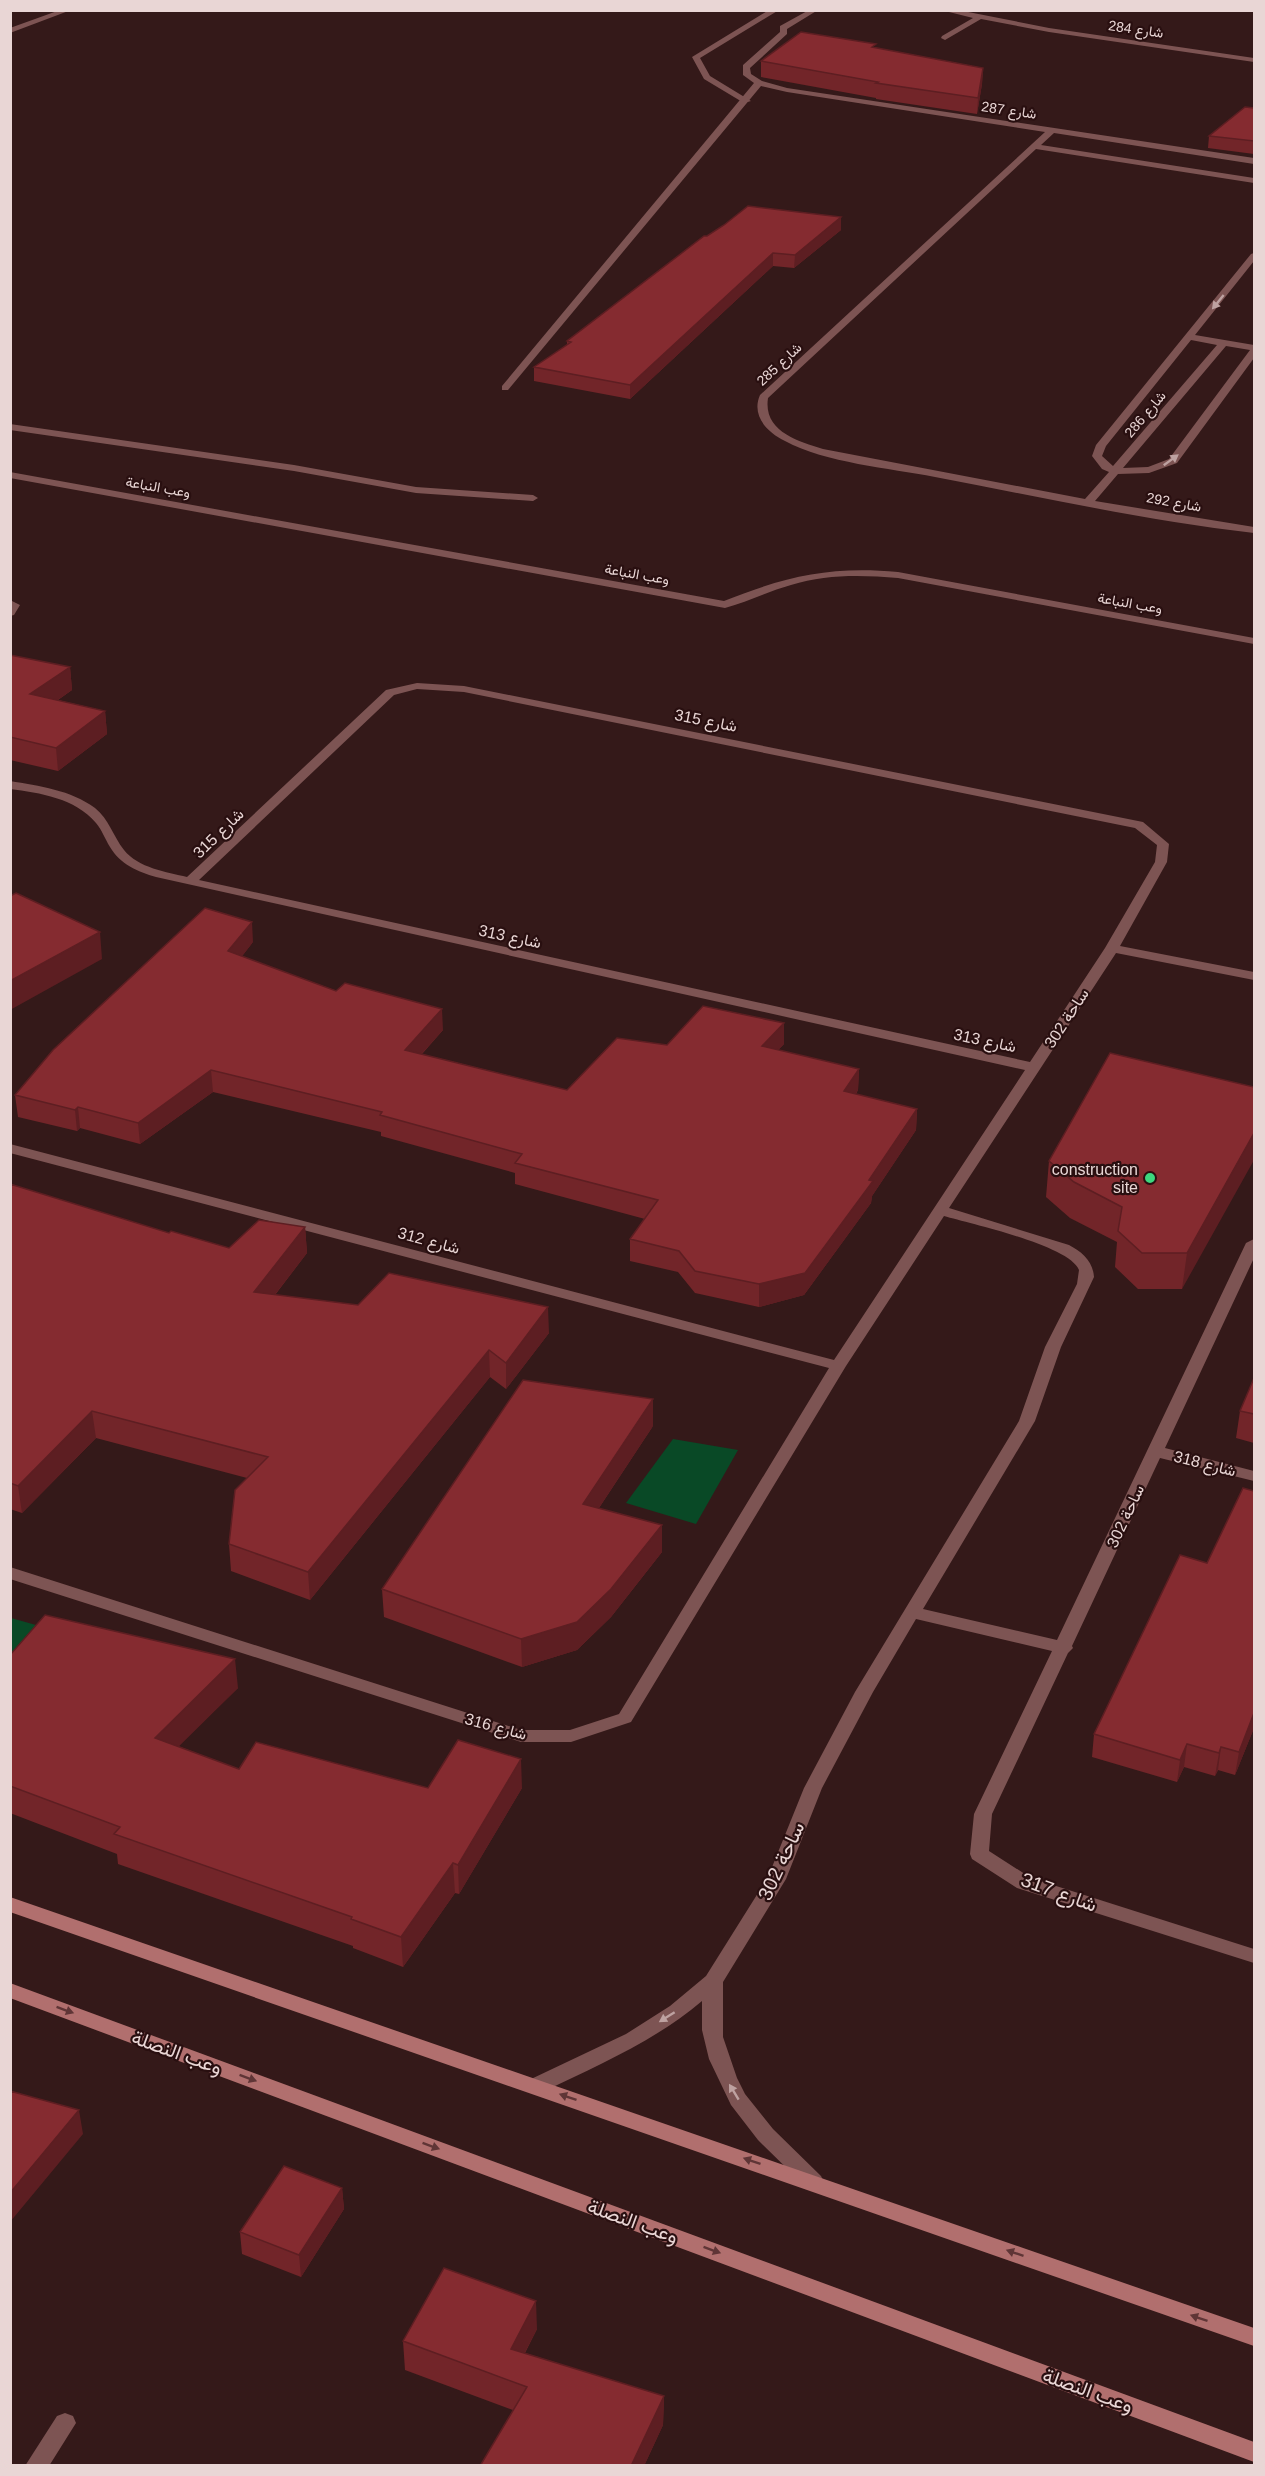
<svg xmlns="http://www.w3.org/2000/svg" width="1265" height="2476" font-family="Helvetica,Vazirmatn,sans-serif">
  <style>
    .green { fill: #094926 }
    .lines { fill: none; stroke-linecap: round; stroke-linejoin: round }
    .lane { fill: #7d5453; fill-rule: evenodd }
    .street { fill: #7d5453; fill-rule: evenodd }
    .secondary { fill: #b16f6e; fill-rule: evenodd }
    .wall { fill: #722529 }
    .shaded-wall { fill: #5d1e22 }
    .building { fill: #852b30; stroke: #5d1e22; stroke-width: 1.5 }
    .oneway { fill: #bea2a1 }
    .oneway2 { fill: #5f3536 }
    .poi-dot { fill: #3dd77e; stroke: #290f10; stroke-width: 2 }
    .labels { text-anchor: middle; stroke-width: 4.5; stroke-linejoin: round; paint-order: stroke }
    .far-street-label { font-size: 14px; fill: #e9d6d5; stroke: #290f10 }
    .street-label { font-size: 16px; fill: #e9d6d5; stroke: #290f10 }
    .poi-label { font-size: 16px; fill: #e9d6d5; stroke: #290f10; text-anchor: end }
    .near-street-label { font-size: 20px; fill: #e9d6d5; stroke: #290f10 }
  </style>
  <rect width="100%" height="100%" fill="#341919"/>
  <!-- green -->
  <path class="green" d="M 673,1439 L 738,1450 L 696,1524 L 626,1503 Z
    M 11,1618 L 36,1625 L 11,1656 Z"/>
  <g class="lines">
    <!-- lane -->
    <path class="lane" d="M 60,10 L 71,10 L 10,33 L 10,28 Z
      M 769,10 L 779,10 L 700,58 L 710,76 L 751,101 L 744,103 L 704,79 L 692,57 Z"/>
    <!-- street -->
    <path class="street" d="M 809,10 L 818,10 L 787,29 L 787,34 L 750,68 L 751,74 L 762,81 L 787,88 L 1254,158 L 1254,164 L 1054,133 L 1041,145 L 1254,178 L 1254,183 L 1036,149 L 768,398 C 763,431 797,441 823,449 L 1085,499 L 1109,472 L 1102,469 L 1092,456 L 1096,445 L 1251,254 L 1254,253 L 1254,261 L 1195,335 L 1254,345 L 1254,358 L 1177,463 L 1149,473 L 1118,474 L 1095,501 L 1254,527 L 1254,533 C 1148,521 1041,497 935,477 C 889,468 826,463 785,441 C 767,432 751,416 760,395 L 1045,132 L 787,92 L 761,86 L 508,390 L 502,390 L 502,386 L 754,83 L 743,75 L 743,65 L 780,32 L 780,26 ZM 1191,340 L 1217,345 L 1113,466 L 1102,456 L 1106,446 ZM 1226,346 L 1250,350 L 1169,459 L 1148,467 L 1123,468 Z
      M 941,10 L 958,10 L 1049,28 L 1254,58 L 1254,62 L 1049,32 L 981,19 L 945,40 L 941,38 L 942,36 L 973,18 Z
      M 10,424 L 294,465 L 416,487 L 533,495 L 538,498 L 533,501 L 416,493 L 294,471 L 10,430 Z
      M 10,472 L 724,601 C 787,576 830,566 898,572 L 1254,638 L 1254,644 L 898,578 C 862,575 826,574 791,585 C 769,591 747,602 725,608 L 10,478 Z
      M 10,600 L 20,605 L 14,615 L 10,616 Z
      M 417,683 L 464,686 L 1143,822 L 1169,844 L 1167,862 L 1120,946 L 1254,972 L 1254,980 L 1116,953 L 949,1208 L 1069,1245 C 1082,1252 1093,1261 1094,1277 L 1061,1347 L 1035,1421 L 923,1609 L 1057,1640 L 1246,1243 L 1254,1239 L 1254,1258 L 1165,1448 L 1254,1471 L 1254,1481 L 1160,1458 L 1072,1646 L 1073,1648 L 1068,1653 L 992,1814 L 989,1851 L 1031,1878 L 1254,1949 L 1254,1963 L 1017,1888 L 972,1859 L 970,1854 L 974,1814 L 1052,1651 L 916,1619 L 873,1692 L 822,1788 L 786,1879 L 723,1982 L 723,2037 L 737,2078 L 745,2094 L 773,2129 L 821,2176 L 824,2182 L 821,2188 L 814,2190 L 807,2188 L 758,2140 L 731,2105 L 709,2059 L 702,2030 L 702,2001 C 655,2041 598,2065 543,2092 L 536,2094 L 529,2092 L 526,2086 L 529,2080 L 626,2034 L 670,2006 L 706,1976 L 768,1877 L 804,1788 L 855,1692 L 1019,1421 L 1045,1347 L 1077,1284 L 1079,1270 C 1069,1245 971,1224 944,1216 L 846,1366 L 631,1722 L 571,1742 L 521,1742 L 10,1579 L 10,1567 L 521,1730 L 570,1730 L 619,1714 L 829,1368 L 10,1153 L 10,1144 L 834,1360 L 1025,1070 L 156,877 C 138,872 120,864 110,847 C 105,839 102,830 96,823 C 75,798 40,793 10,789 L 10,781 C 39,786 71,790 95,808 C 109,819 113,836 124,850 C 138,868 167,872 187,877 L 386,690 ZM 417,689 L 464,692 L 1135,828 L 1157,845 L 1155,862 L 1105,948 L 1030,1062 L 199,880 L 394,695 Z
      M 65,2413 L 73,2416 L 76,2423 L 49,2466 L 25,2466 L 57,2416 Z"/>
    <!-- secondary -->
    <path class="secondary" d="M 10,1897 L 1254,2328 L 1254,2346 L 10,1912 Z
      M 10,1983 L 1254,2442 L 1254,2462 L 10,1998 Z"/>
  </g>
  <!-- wall -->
  <path class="wall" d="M 876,48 L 983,68 L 982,84 L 977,114 L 876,99 L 876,98 L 761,77 L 761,61 Z
    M 1254,108 L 1254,154 L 1208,148 L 1209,136 Z
    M 841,217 L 841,230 L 794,268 L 773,266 L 630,399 L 534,381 L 534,367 L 567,345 L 567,341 L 707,236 Z
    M 10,655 L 70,667 L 72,690 L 58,700 L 105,711 L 107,734 L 58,771 L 10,760 Z
    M 253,942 L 242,956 L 443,1030 L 422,1054 L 567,1090 L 667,1045 L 784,1023 L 784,1044 L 778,1050 L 859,1069 L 858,1090 L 856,1094 L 917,1109 L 916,1130 L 872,1196 L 871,1203 L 804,1295 L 759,1307 L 695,1293 L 678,1272 L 630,1261 L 630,1239 L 645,1219 L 515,1184 L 515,1173 L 381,1136 L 381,1132 L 213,1092 L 140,1144 L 80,1128 L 77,1131 L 18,1117 L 15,1095 Z
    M 1254,1087 L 1182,1289 L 1138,1289 L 1115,1267 L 1117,1242 L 1070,1218 L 1046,1197 L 1049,1161 Z
    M 10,1184 L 169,1233 L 229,1248 L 305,1227 L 307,1253 L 275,1295 L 549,1333 L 506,1389 L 490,1377 L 310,1600 L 231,1571 L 229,1544 L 247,1478 L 96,1438 L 22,1513 L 10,1509 Z
    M 1254,1378 L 1254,1443 L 1236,1438 L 1240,1411 Z
    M 653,1426 L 599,1508 L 662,1552 L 611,1617 L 577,1650 L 522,1667 L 384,1617 L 382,1589 Z
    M 1207,1563 L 1254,1728 L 1235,1775 L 1218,1770 L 1215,1776 L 1184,1767 L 1177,1782 L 1092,1757 L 1094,1734 Z
    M 10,1655 L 238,1688 L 178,1746 L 239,1769 L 428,1788 L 522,1788 L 459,1894 L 455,1893 L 403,1967 L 353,1948 L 353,1946 L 118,1864 L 117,1854 L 10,1813 Z
    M 342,2188 L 344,2209 L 301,2277 L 242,2254 L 240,2232 Z
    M 537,2329 L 525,2353 L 664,2396 L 663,2425 L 644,2466 L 480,2466 L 513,2410 L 405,2370 L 403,2341 Z"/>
  <!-- shaded-wall -->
  <path class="shaded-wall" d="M 983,68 L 982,84 L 977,114 L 978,98 Z
    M 841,217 L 841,230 L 794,268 L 795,255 Z
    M 773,253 L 773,266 L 630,399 L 630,385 Z
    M 70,667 L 72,690 L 33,717 L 30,694 Z
    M 105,711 L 107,734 L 58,771 L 56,748 Z
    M 252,922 L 253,942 L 230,972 L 228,951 Z
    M 100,932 L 102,959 L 10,1010 L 10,981 Z
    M 442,1009 L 443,1030 L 406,1071 L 405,1050 Z
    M 784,1023 L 784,1044 L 762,1067 L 762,1046 Z
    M 859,1069 L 858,1090 L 843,1113 L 844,1091 Z
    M 211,1070 L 213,1092 L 140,1144 L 138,1123 Z
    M 78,1107 L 80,1128 L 77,1131 L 75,1110 Z
    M 917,1109 L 916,1130 L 872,1196 L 871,1203 L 804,1295 L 759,1307 L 759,1284 L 869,1180 Z
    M 1254,1133 L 1254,1160 L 1182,1289 L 1187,1253 Z
    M 305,1227 L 307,1253 L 256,1319 L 254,1292 Z
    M 548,1307 L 549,1333 L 506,1389 L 506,1363 Z
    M 489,1350 L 490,1377 L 310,1600 L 308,1572 Z
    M 653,1399 L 653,1426 L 583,1532 L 583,1504 Z
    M 92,1411 L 96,1438 L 22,1513 L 18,1486 Z
    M 662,1525 L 662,1552 L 611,1617 L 577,1650 L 522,1667 L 521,1639 Z
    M 235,1659 L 238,1688 L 158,1767 L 155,1738 Z
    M 1254,1713 L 1254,1728 L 1235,1775 L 1239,1752 Z
    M 1187,1744 L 1184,1767 L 1177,1782 L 1180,1760 Z
    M 1221,1747 L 1218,1770 L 1215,1776 L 1219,1753 Z
    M 521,1759 L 522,1788 L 459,1894 L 458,1865 Z
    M 453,1863 L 455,1893 L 403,1967 L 401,1937 Z
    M 79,2110 L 83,2134 L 10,2222 L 10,2193 Z
    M 342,2188 L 344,2209 L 301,2277 L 299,2255 Z
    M 536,2301 L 537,2329 L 512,2377 L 511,2349 Z
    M 664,2396 L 663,2425 L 644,2466 L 631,2466 Z"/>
  <!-- building -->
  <path class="building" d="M 801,32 L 876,44 L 872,47 L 983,68 L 978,98 L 876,83 L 878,82 L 761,61 Z
    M 1245,107 L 1254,108 L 1254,141 L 1209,136 Z
    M 748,206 L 841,217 L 795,255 L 773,253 L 630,385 L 534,367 L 571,342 L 567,341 L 704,236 L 707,236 L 724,225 Z
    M 10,655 L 70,667 L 30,694 L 105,711 L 56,748 L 10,737 Z
    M 16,893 L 100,932 L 10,981 L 10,896 Z
    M 205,908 L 252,922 L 228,951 L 336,991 L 345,983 L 442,1009 L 405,1050 L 567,1090 L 617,1038 L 667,1045 L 703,1006 L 784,1023 L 762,1046 L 859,1069 L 844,1091 L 917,1109 L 869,1180 L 873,1181 L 805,1273 L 759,1284 L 695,1271 L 679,1251 L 630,1239 L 658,1200 L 515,1163 L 522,1154 L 380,1115 L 382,1112 L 211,1070 L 138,1123 L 78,1107 L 75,1110 L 15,1095 L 53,1050 Z
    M 1110,1053 L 1254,1087 L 1254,1133 L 1187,1253 L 1142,1253 L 1118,1231 L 1122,1207 L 1074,1182 L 1049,1161 Z
    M 10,1184 L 169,1233 L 171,1231 L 229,1248 L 259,1220 L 305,1227 L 254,1292 L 358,1305 L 389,1273 L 548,1307 L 506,1363 L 489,1350 L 308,1572 L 229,1544 L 235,1490 L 268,1457 L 92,1411 L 18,1486 L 10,1483 Z
    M 1254,1378 L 1254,1414 L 1240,1411 Z
    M 523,1380 L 653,1399 L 583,1504 L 662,1525 L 611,1589 L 577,1622 L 521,1639 L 382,1589 Z
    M 1243,1488 L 1254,1491 L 1254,1713 L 1239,1752 L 1221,1747 L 1219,1753 L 1187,1744 L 1180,1760 L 1094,1734 L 1180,1555 L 1207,1563 Z
    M 45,1615 L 235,1659 L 155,1738 L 239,1769 L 256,1742 L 428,1788 L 458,1740 L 521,1759 L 458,1865 L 453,1863 L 401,1937 L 351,1919 L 352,1917 L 114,1834 L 120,1827 L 10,1786 L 10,1655 Z
    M 10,2091 L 79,2110 L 10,2193 Z
    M 284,2166 L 342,2188 L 299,2255 L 240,2232 Z
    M 444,2268 L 536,2301 L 511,2349 L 664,2396 L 631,2466 L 480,2466 L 527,2387 L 403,2341 Z"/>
  <!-- one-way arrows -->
  <defs><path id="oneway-solid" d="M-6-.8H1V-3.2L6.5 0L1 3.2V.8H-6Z" transform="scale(1.5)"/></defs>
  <g class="oneway">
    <use href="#oneway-solid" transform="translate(1218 302) rotate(129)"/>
    <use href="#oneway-solid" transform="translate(1171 460) rotate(-36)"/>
    <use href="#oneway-solid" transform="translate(667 2017) rotate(148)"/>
    <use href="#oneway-solid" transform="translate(734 2092) rotate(-121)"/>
  </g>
  <g class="oneway2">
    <use href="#oneway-solid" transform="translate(65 2010) rotate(20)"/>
    <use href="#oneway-solid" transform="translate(248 2078) rotate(20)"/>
    <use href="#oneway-solid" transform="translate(568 2097) rotate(-161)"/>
    <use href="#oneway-solid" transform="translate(431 2146) rotate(20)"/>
    <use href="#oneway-solid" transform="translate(752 2161) rotate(-161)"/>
    <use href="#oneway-solid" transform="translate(712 2250) rotate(20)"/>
    <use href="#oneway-solid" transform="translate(1015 2253) rotate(-161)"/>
    <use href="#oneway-solid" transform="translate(1199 2318) rotate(-161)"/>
  </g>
  <!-- markers -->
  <circle class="poi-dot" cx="1150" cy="1178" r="6"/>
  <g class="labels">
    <!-- far-street labels -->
    <g class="far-street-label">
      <text transform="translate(1136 29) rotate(8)" y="5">شارع 284</text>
      <text transform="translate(1009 110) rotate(8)" y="5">شارع 287</text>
      <text transform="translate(779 364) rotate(-43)" y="5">شارع 285</text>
      <text transform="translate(1145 414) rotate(-50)" y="5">شارع 286</text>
      <text transform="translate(158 487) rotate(10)" y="5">وعب النباعة</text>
      <text transform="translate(1174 502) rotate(10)" y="5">شارع 292</text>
      <text transform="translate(637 574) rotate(10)" y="5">وعب النباعة</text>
      <text transform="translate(1130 603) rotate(10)" y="5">وعب النباعة</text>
    </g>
    <!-- street labels -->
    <g class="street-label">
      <text transform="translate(706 720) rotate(11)" y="6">شارع 315</text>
      <text transform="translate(218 833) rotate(-44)" y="6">شارع 315</text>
      <text transform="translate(510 936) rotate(12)" y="6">شارع 313</text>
      <text transform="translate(1066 1018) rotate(-57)" y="6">ساحة 302</text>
      <text transform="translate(985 1040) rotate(12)" y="6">شارع 313</text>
      <text transform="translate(429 1240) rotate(15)" y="6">شارع 312</text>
      <text transform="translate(1205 1463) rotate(14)" y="6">شارع 318</text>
      <text transform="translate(1125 1516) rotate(-65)" y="6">ساحة 302</text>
      <text transform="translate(496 1726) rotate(15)" y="6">شارع 316</text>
    </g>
    <!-- poi labels -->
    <g class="poi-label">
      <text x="1138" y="1175">construction<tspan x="1138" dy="18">site</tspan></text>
    </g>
    <!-- near-street labels -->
    <g class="near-street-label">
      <text transform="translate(781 1861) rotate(-65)" y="7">ساحة 302</text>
      <text transform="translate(1059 1892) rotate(20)" y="7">شارع 317</text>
      <text transform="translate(177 2052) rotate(20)" y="7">وعب النصلة</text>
      <text transform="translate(633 2221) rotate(20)" y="7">وعب النصلة</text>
      <text transform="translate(1088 2390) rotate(20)" y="7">وعب النصلة</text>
    </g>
  </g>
  <!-- border -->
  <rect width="1265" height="2476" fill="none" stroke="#e9d6d5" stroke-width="24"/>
</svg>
